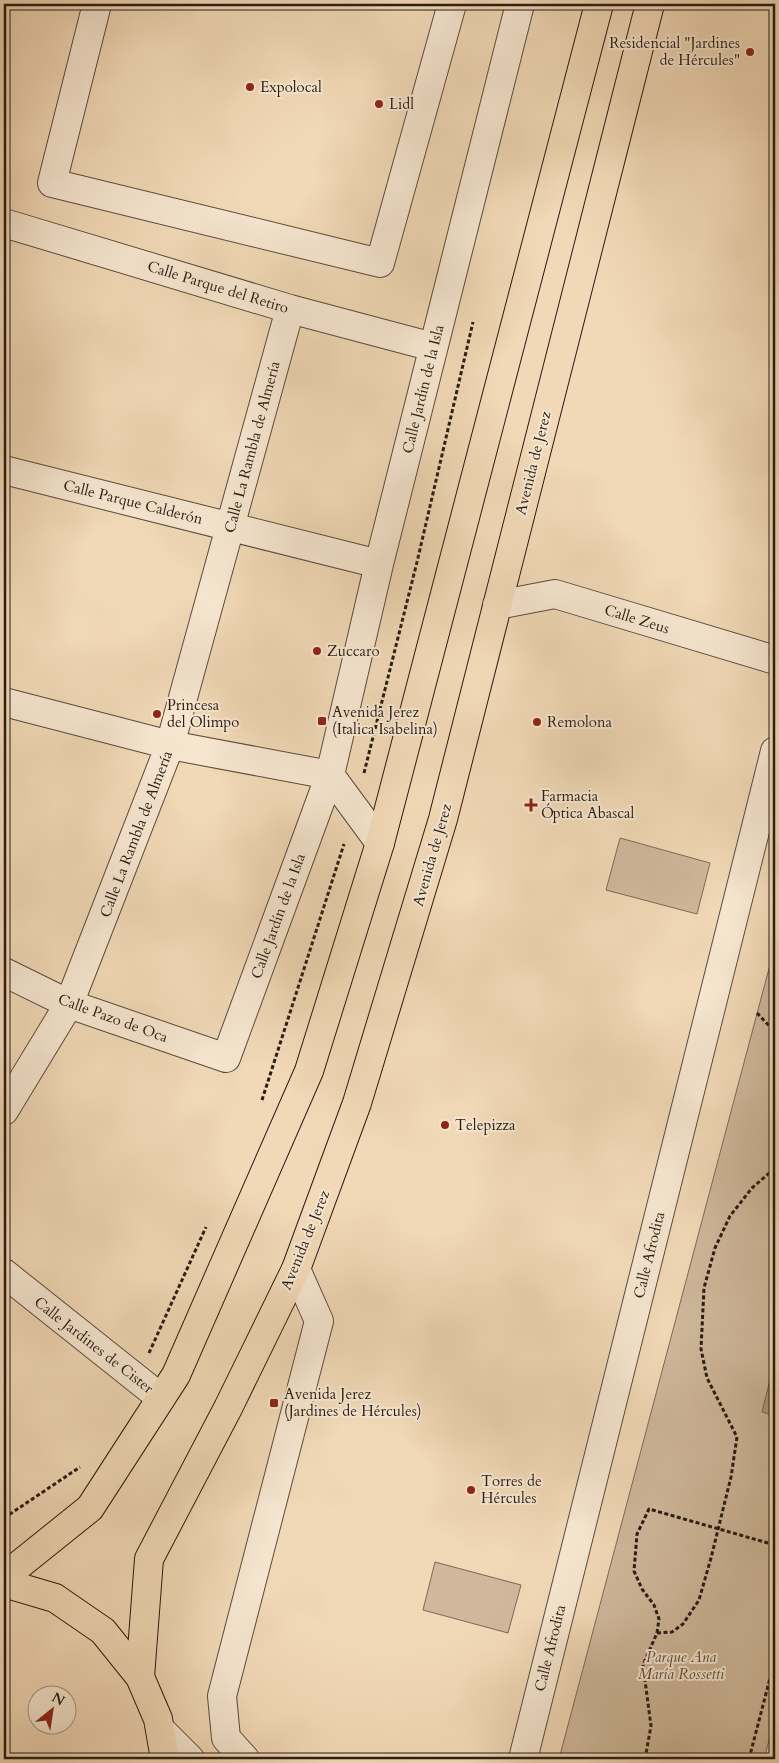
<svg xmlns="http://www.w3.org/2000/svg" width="779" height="1763" font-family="Cardo,serif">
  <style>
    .green { fill: #cfb89b; stroke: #7c6a58 }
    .water { fill: #ad987f; stroke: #786655 }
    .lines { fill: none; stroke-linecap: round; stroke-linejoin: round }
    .minor-casing { stroke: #5b4b3d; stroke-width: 30 }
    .major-casing { stroke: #291c15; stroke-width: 30 }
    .path { stroke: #291c15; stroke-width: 3; stroke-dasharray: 4 2.5; stroke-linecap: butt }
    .minor { stroke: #f6e6d0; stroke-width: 28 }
    .major { stroke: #f1d8b6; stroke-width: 28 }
    .poi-dot { fill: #8f2418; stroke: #f6e6d0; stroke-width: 2 }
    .labels { text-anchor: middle; stroke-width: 4; stroke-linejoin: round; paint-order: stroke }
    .poi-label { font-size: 15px; fill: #291c15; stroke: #f6e6d0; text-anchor: start }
    .street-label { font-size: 15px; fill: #291c15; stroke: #f6e6d0 }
    .park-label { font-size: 15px; font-style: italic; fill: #5b4b3d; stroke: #f6e6d0 }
  </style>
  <rect width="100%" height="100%" fill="#f1d8b6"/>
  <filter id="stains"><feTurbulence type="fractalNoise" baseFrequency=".004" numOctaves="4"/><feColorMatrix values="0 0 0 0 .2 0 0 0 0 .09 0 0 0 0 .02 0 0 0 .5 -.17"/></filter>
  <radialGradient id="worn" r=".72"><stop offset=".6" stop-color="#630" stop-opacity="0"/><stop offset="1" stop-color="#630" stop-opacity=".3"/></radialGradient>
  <!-- green -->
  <path class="green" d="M 620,838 L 710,863 L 697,914 L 606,890 Z
    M 775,946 L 775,1718 L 764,1759 L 559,1759 Z
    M 435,1562 L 521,1585 L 508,1633 L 423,1610 Z"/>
  <!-- water -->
  <path class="water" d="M 775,1360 L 775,1416 L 762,1412 Z"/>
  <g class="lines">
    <defs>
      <path id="minor" d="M 97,4 L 52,183 L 380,263 L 452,4
        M 4,223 L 290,309 L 433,347
        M 4,470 L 379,564
        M 497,605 L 555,594 L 775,660
        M 4,702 L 170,745 L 330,775 L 226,1058 L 69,1004 L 4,972
        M 380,843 L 330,775 L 379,564 L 520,4
        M 4,1111 L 69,1004 L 170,745 L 290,309
        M 4,1273 L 161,1398
        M 160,1729 L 190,1759
        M 245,1759 L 226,1738 L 222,1696 L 319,1321 L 296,1269
        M 523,1759 L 775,751"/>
      <path id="major" d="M 4,1577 L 90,1508 L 176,1375 L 309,1071 L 380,843 L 599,4
        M 4,1583 L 55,1598 L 103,1631 L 140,1677 L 158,1719 L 165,1759
        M 140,1677 L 149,1559 L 228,1408 L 296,1269 L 357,1103 L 443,819 L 650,4"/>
    </defs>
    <!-- minor casing -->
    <use href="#minor" class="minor-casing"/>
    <!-- major casing -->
    <use href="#major" class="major-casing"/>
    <!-- path -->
    <path class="path" d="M 364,773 L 417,562 L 473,322
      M 757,1013 L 775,1032
      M 262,1100 L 344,844
      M 149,1353 L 206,1227
      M 4,1518 L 80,1467
      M 657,1633 L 672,1632 L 683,1624 L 699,1600 L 711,1558 L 731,1477 L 737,1437 L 707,1378 L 701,1349 L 704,1288 L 715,1248 L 730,1216 L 752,1188 L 775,1168
      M 645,1759 L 651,1726 L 643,1665 L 657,1633 L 659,1619 L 654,1605 L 642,1589 L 634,1571 L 637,1534 L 649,1509 L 775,1545
      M 749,1759 L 775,1659"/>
    <!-- minor -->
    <use href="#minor" class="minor"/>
    <!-- major -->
    <use href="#major" class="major"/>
  </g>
  <!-- markers -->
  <g class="poi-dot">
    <circle cx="750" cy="52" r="5"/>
    <circle cx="250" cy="87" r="5"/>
    <circle cx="379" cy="104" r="5"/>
    <circle cx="317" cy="651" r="5"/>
    <circle cx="157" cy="714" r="5"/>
    <rect x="317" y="716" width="10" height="10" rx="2.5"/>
    <circle cx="537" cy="722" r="5"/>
    <path d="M528.5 797.5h5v5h5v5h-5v5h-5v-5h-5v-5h5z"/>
    <circle cx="445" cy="1125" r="5"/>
    <rect x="269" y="1398" width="10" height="10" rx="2.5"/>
    <circle cx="471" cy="1490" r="5"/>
  </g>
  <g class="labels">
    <!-- poi labels -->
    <g class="poi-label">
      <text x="740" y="48" text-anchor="end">Residencial "Jardines<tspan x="740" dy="17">de Hércules"</tspan></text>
      <text x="260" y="92">Expolocal</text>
      <text x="389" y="109">Lidl</text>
      <text x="327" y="656">Zuccaro</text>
      <text x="167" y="710">Princesa<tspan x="167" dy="17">del Olimpo</tspan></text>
      <text x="332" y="717">Avenida Jerez<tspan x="332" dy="17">(Italica Isabelina)</tspan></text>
      <text x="547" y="727">Remolona</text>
      <text x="541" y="801">Farmacia<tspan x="541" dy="17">Óptica Abascal</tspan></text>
      <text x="455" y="1130">Telepizza</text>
      <text x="284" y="1399">Avenida Jerez<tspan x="284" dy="17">(Jardines de Hércules)</tspan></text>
      <text x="481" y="1486">Torres de<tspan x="481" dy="17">Hércules</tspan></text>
    </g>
    <!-- street labels -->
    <g class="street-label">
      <text transform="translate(218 287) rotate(17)" y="5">Calle Parque del Retiro</text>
      <text transform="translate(423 389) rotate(-76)" y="5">Calle Jardín de la Isla</text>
      <text transform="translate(252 447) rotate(-75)" y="5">Calle La Rambla de Almería</text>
      <text transform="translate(533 463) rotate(-76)" y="5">Avenida de Jerez</text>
      <text transform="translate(133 502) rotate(14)" y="5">Calle Parque Calderón</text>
      <text transform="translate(637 619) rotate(17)" y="5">Calle Zeus</text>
      <text transform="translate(136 834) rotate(-69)" y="5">Calle La Rambla de Almería</text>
      <text transform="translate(432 855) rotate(-74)" y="5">Avenida de Jerez</text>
      <text transform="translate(278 916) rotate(-70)" y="5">Calle Jardín de la Isla</text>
      <text transform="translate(113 1018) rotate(20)" y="5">Calle Pazo de Oca</text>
      <text transform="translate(305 1240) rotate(-68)" y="5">Avenida de Jerez</text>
      <text transform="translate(649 1255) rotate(-76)" y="5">Calle Afrodita</text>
      <text transform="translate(94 1345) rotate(38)" y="5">Calle Jardines de Cister</text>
      <text transform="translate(550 1648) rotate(-76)" y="5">Calle Afrodita</text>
    </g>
    <!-- park labels -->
    <g class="park-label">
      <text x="681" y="1662">Parque Ana<tspan x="681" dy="17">María Rossetti</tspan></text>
    </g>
  </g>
  <!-- margin -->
  <rect width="779" height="1763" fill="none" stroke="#f1d8b6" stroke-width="20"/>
  <rect x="5" y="5" width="769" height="1753" fill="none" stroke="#291c15" stroke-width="2.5"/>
  <rect x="10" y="10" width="759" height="1743" fill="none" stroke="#291c15"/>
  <!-- north arrow -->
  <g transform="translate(52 1710) rotate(30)"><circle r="24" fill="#f6e6d0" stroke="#a49585"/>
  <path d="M0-4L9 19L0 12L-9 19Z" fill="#8f2418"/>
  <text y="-8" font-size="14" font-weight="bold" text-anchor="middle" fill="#291c15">N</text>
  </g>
  <rect width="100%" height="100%" filter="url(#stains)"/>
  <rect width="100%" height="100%" fill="url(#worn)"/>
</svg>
